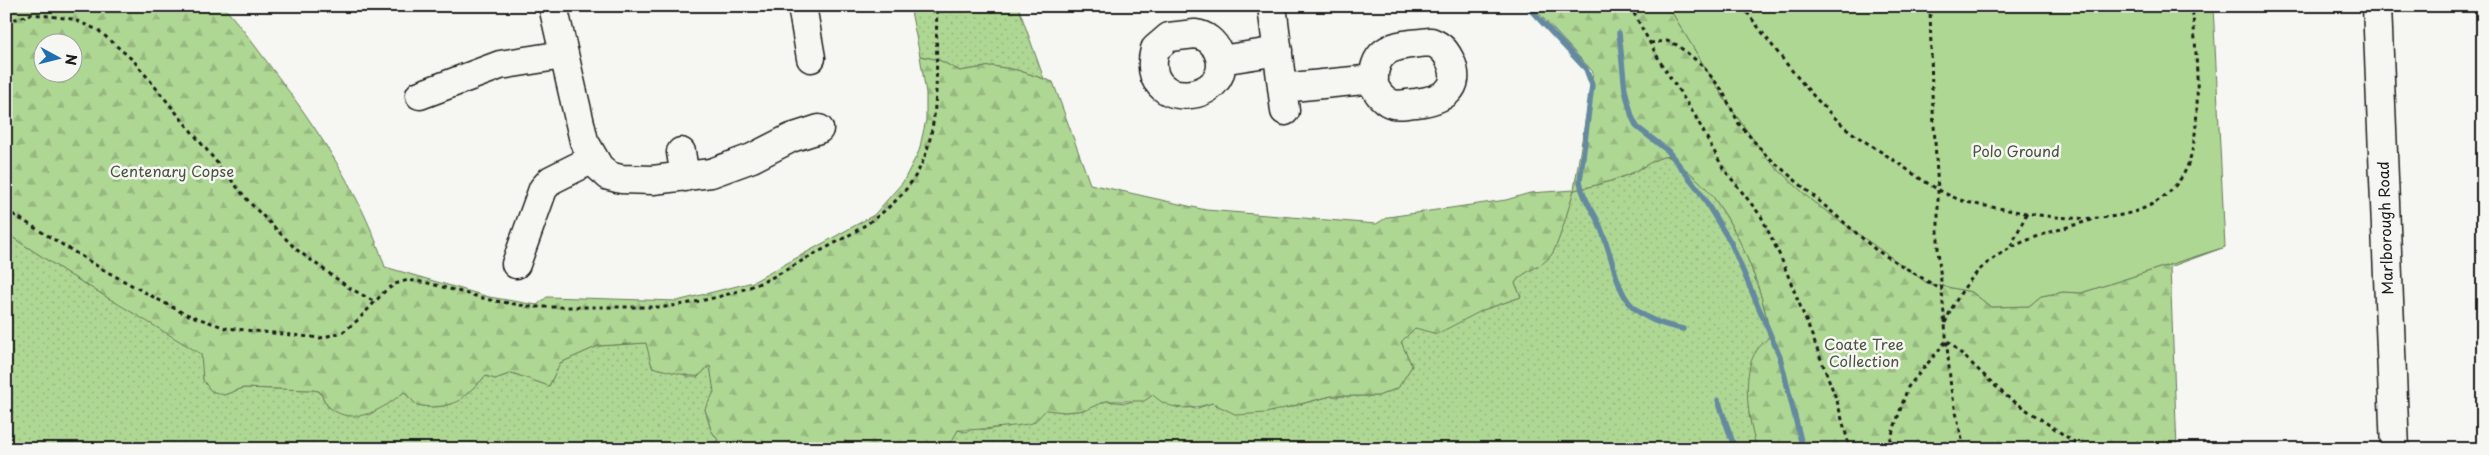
<svg xmlns="http://www.w3.org/2000/svg" width="2489" height="455" font-family="'Playpen Sans',sans-serif">
  <style>
    .grass { fill: url(#grass-dots); stroke: #667a58 }
    .forest { fill: url(#forest-firs); stroke: #667a58; fill-rule: evenodd }
    .green { fill: #afd794; stroke: #667a58 }
    .lines { fill: none; stroke-linecap: round; stroke-linejoin: round }
    .stream { stroke: #658a9f; stroke-width: 5.5 }
    .minor-casing { stroke: #1c1c1c; stroke-width: 31 }
    .major-casing { stroke: #1c1c1c; stroke-width: 31 }
    .path { stroke: #1c1c1c; stroke-width: 3; stroke-dasharray: 4 4; stroke-linecap: butt }
    .minor { stroke: #f6f6f2; stroke-width: 28 }
    .major { stroke: #f6f6f2; stroke-width: 28 }
    .labels { text-anchor: middle; stroke-width: 5; stroke-linejoin: round; paint-order: stroke }
    .park-label { font-size: 15px; fill: #485440; stroke: #f6f6f2 }
    .street-label { font-size: 15px; fill: #1c1c1c; stroke: #f6f6f2 }
  </style>
  <defs>
    <pattern id="grass-dots" width="8" height="8" patternUnits="userSpaceOnUse" patternTransform="scale(1.25)"><rect width="8" height="8" fill="#afd794"/><path d="M2 2h.1M6 6h.1" fill="none" stroke="#96b87f" stroke-width="1.8" stroke-linecap="round"/></pattern>
    <pattern id="forest-firs" width="22" height="20" patternUnits="userSpaceOnUse" patternTransform="scale(1.25)"><rect width="22" height="20" fill="#afd794"/><path d="M5 1l3.5 6h-7zM16 11l3.5 6h-7z" fill="#96b87f"/></pattern>
  </defs>
  <rect width="100%" height="100%" fill="#f6f6f2"/>
  <filter id="ink" filterUnits="userSpaceOnUse"><feTurbulence type="fractalNoise" baseFrequency=".02" numOctaves="2"/><feDisplacementMap in="SourceGraphic" scale="10" xChannelSelector="R" yChannelSelector="G"/><feConvolveMatrix kernelMatrix="1 2 1 2 8 2 1 2 1" color-interpolation-filters="sRGB"/></filter>
  <g filter="url(#ink)">
    <!-- grass -->
    <path class="grass" d="M 910,6 L 1018,6 L 1044,79 L 1017,70 L 992,66 L 960,71 L 939,60 L 920,56 Z
      M 1668,156 C 1686,169 1706,184 1718,204 C 1744,242 1763,291 1770,336 L 1756,351 L 1749,414 L 1757,449 L 880,449 L 912,444 L 925,449 L 951,441 L 958,430 L 966,432 L 975,428 L 986,430 L 1014,424 L 1046,409 L 1065,412 L 1086,410 L 1106,401 L 1126,403 L 1153,395 L 1195,409 L 1212,403 L 1222,407 L 1290,407 L 1331,396 L 1378,396 L 1398,388 L 1412,366 L 1401,342 L 1415,328 L 1483,310 L 1521,297 L 1515,283 C 1523,270 1541,268 1551,255 C 1558,247 1570,202 1574,190 C 1595,186 1613,181 1632,173 C 1645,167 1654,158 1668,156 Z
      M 6,233 L 70,275 L 193,347 L 202,354 L 203,380 L 224,395 L 243,388 L 313,390 L 319,391 L 328,407 L 369,415 L 404,392 L 417,405 L 430,407 L 444,406 L 459,401 L 486,376 L 495,379 L 512,373 L 549,386 L 560,363 L 598,346 L 647,343 L 652,367 L 679,372 L 689,377 L 698,377 L 710,365 L 715,392 L 705,409 L 711,430 L 718,440 L 707,449 L 6,449 Z"/>
    <!-- forest -->
    <path class="forest" d="M 6,6 L 223,6 C 240,25 255,46 270,66 C 317,128 361,193 385,267 L 489,297 L 537,305 L 547,297 L 677,301 L 753,282 L 874,215 L 903,182 L 919,151 L 926,120 L 926,93 L 920,56 L 939,60 L 960,71 L 992,66 L 1017,70 L 1053,82 L 1090,184 L 1206,210 L 1376,224 L 1388,217 L 1506,200 L 1530,193 L 1574,190 L 1593,72 L 1532,6 L 1668,6 L 1725,100 L 1769,161 L 1927,283 L 1972,292 L 1991,307 L 2029,306 L 2041,296 L 2063,292 L 2081,293 L 2225,247 L 2170,267 L 2177,449 L 1757,449 C 1749,424 1740,373 1757,350 C 1760,345 1766,341 1770,336 C 1763,291 1744,242 1718,204 C 1706,184 1686,169 1668,156 C 1654,158 1645,167 1632,173 C 1613,181 1595,186 1574,190 C 1569,206 1560,241 1552,254 C 1543,268 1523,270 1515,283 L 1521,297 L 1483,310 L 1437,334 L 1415,328 L 1401,342 L 1412,366 L 1398,388 L 1378,396 L 1331,396 L 1266,413 L 1237,415 L 1212,403 C 1191,410 1169,411 1153,395 L 1144,401 L 1106,401 L 1086,410 L 1065,412 L 1046,410 C 1042,413 1037,421 1032,423 C 1023,426 965,431 958,430 L 952,441 L 939,447 L 925,449 L 912,444 L 880,449 L 707,449 L 718,440 L 711,430 L 705,409 L 714,392 L 710,366 C 706,368 702,374 698,376 C 695,378 659,369 652,367 L 646,343 L 598,346 L 560,363 L 549,386 L 512,373 L 495,379 L 486,376 L 459,401 L 444,406 L 430,407 L 417,405 L 404,392 C 384,409 354,427 330,408 C 325,404 323,396 319,391 L 313,390 L 243,388 L 224,395 L 211,391 L 203,380 L 201,354 L 70,275 L 6,233 ZM 42,42 L 72,42 L 72,72 L 42,72 Z"/>
    <!-- green -->
    <path class="green" d="M 1668,6 L 2213,6 L 2225,247 L 2081,293 L 2063,292 L 2041,296 L 2029,306 L 1991,307 L 1972,292 L 1927,283 L 1812,201 L 1769,161 L 1725,100 Z"/>
    <g class="lines">
      <!-- stream -->
      <path class="stream" d="M 1527,6 L 1586,69 L 1592,85 L 1580,181 C 1583,200 1593,209 1600,226 C 1623,282 1611,315 1683,329
        M 1619,33 L 1625,90 L 1632,117 L 1637,127 L 1668,151 L 1698,189 L 1731,243 L 1780,357 L 1803,449
        M 1718,400 L 1735,449"/>
      <defs>
        <path id="minor" d="M 553,6 L 584,141 L 599,167 L 609,176 L 621,179 L 653,180 L 711,173 L 752,158 L 791,138 L 819,129
          M 802,6 L 811,58
          M 1272,6 L 1285,111
          M 1195,34 C 1205,35 1214,42 1218,52 C 1240,101 1137,117 1155,49 L 1169,37 Z
          M 1431,42 C 1441,46 1445,50 1450,60 C 1464,90 1441,100 1416,103 C 1409,103 1400,106 1393,104 C 1385,102 1377,93 1374,85 C 1371,44 1400,45 1431,42 Z
          M 1221,60 L 1278,51
          M 1282,88 L 1374,79
          M 420,95 L 500,65 L 563,55
          M 681,152 L 685,177
          M 516,264 L 543,189 L 551,180 L 593,159"/>
        <path id="major" d="M 2377,6 L 2395,449"/>
      </defs>
      <!-- minor casing -->
      <use href="#minor" class="minor-casing"/>
      <!-- major casing -->
      <use href="#major" class="major-casing"/>
      <!-- path -->
      <path class="path" d="M 1630,6 L 1662,65 L 1693,112 L 1723,168 L 1761,216 L 1781,258 L 1811,333 L 1837,401 L 1850,449
        M 1742,6 C 1774,47 1806,93 1845,127 C 1858,138 1874,147 1889,157 C 1910,171 1930,187 1953,197 C 1970,205 1990,206 2008,210 C 2064,220 2148,232 2183,175 C 2205,139 2196,48 2192,6
        M 1930,6 L 1932,93 L 1938,190 L 1938,249 L 1951,389 L 1964,449
        M 6,22 L 32,14 L 72,19 L 98,30 L 134,61 L 250,203 L 297,250 L 348,287 L 375,302
        M 1650,43 L 1667,41 L 1677,45 L 1701,64 L 1722,90 L 1739,124 L 1766,155 L 1876,250 L 1942,290
        M 6,210 L 102,269 L 183,313 L 226,328 L 320,338 L 343,332 L 359,319 L 384,292 L 395,284 L 408,280 L 428,283 L 490,300 L 532,307 L 665,307 C 693,303 723,297 750,287 C 770,280 789,268 807,258 C 854,233 908,207 926,153 C 941,107 935,54 937,6
        M 2011,246 L 2027,213
        M 1945,323 C 1977,248 2024,240 2095,219
        M 1887,449 L 1908,387 L 1947,340 L 2006,396 L 2085,449"/>
      <!-- minor -->
      <use href="#minor" class="minor"/>
      <!-- major -->
      <use href="#major" class="major"/>
    </g>
  </g>
  <g class="labels">
    <!-- park labels -->
    <g class="park-label">
      <text x="2016" y="157">Polo Ground</text>
      <text x="172" y="177">Centenary Copse</text>
      <text x="1864" y="350">Coate Tree<tspan x="1864" dy="17">Collection</tspan></text>
    </g>
    <!-- street labels -->
    <g class="street-label">
      <text transform="translate(2386 228) rotate(-92)" y="5">Marlborough Road</text>
    </g>
  </g>
  <!-- margin -->
  <rect width="2489" height="455" fill="none" stroke="#f6f6f2" stroke-width="25"/>
  <rect x="12" y="12" width="2464" height="430" fill="none" stroke="#1c1c1c" stroke-width="2" filter="url(#ink)"/>
  <!-- north arrow -->
  <g transform="translate(58 58) rotate(97)"><circle r="24" fill="#f6f6f2" stroke="#9f9f9c"/>
  <path d="M0-4L9 19L0 12L-9 19Z" fill="#1f6fb2"/>
  <text y="-8" font-size="14" font-weight="bold" text-anchor="middle" fill="#1c1c1c">N</text>
  </g>
</svg>
